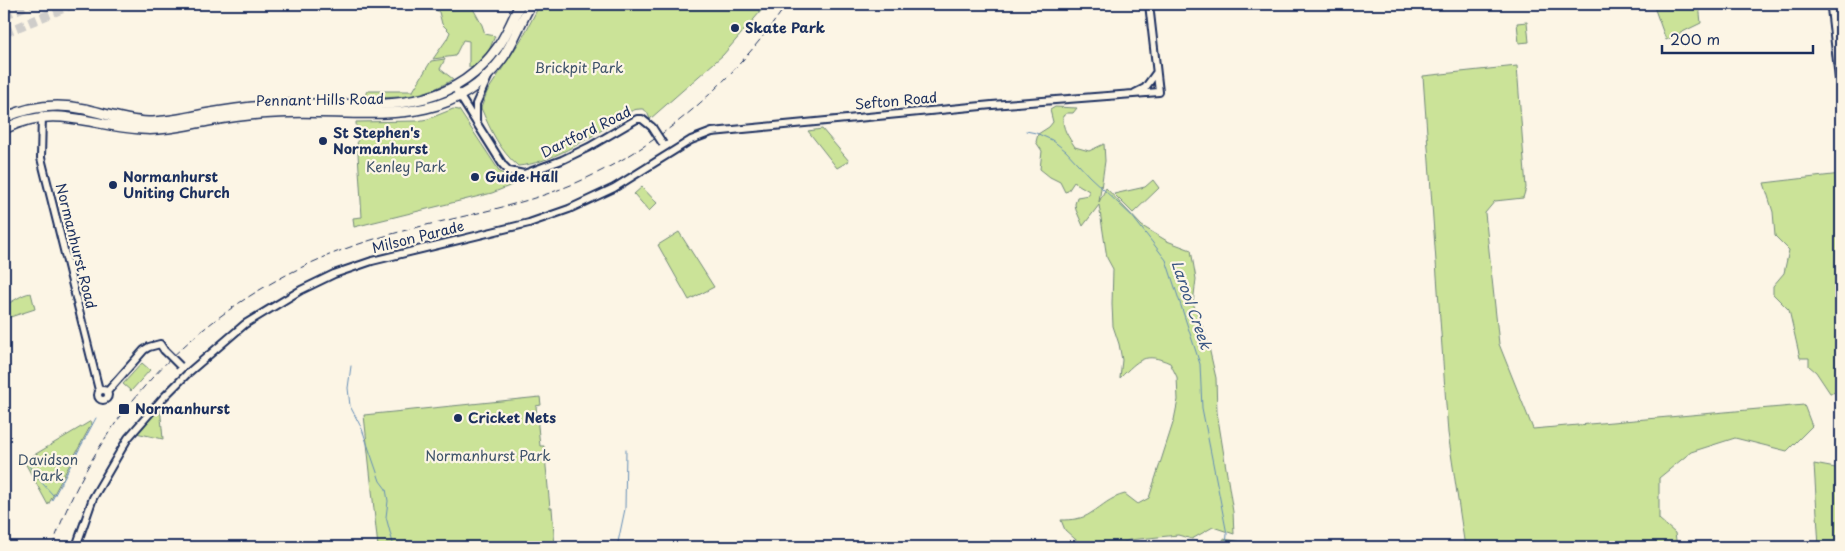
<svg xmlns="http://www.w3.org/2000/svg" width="1845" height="551" font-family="'Playpen Sans',sans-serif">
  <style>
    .green { fill: #cbe398; stroke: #73897b }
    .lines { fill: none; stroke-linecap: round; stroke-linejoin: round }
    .stream { stroke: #638db7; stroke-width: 1 }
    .motorway-tunnel { stroke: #cfcdca; stroke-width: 9; stroke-dasharray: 9 4.5; stroke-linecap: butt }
    .tertiary-casing { stroke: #1b2f5e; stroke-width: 10 }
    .secondary-casing { stroke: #1b2f5e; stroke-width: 11 }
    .trunk-casing { stroke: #1b2f5e; stroke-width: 12 }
    .tertiary { stroke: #fcf5e5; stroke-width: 6 }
    .secondary { stroke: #fcf5e5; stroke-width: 7 }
    .trunk { stroke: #fcf5e5; stroke-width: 9 }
    .rail { stroke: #1b2f5e; stroke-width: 1; stroke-dasharray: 8 4; stroke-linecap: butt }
    .tertiary-bridge-casing { stroke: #1b2f5e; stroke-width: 10; stroke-linecap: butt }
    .tertiary-bridge { stroke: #fcf5e5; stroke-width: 6 }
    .poi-dot { fill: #1b2f5e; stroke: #fcf5e5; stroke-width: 2 }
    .labels { text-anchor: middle; stroke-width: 4.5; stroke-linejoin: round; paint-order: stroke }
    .poi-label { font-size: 14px; font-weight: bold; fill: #1b2f5e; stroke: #fcf5e5; text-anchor: start }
    .park-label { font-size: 14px; fill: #3e536a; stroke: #fcf5e5 }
    .street-label { font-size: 14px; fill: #1b2f5e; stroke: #fcf5e5 }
    .water-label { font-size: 15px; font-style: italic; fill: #395683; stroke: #fcf5e5 }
  </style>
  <rect width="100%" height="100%" fill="#fcf5e5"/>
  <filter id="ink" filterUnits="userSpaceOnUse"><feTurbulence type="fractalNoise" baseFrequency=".02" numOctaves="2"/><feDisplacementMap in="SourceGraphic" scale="10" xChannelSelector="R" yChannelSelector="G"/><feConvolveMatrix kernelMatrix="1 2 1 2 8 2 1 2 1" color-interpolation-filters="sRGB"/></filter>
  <g filter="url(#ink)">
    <!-- green -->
    <path class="green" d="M 428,4 L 445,4 L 448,9 L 460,4 L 471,5 L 482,25 L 485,34 L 495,36 L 485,60 L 475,68 L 469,67 L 469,41 L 463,40 L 455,56 L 433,59 L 447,39 L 450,32 L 442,24 L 439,12 Z
      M 540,4 L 767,4 L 723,55 L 650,119 C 648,114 646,108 640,109 C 629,109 622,118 613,123 C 588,139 548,164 518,166 C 500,151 490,129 481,108 L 487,92 L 524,35 Z
      M 1653,4 L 1699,4 L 1701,23 L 1666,40 Z
      M 1527,22 L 1529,42 L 1519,43 L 1517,23 Z
      M 445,59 L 440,69 L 453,79 C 426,97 395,99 364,97 L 367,91 L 413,91 L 431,61 Z
      M 1517,66 L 1526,188 L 1523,198 L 1495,201 L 1485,213 L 1499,344 L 1533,429 L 1804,405 L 1812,426 L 1787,451 L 1735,438 L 1691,452 L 1659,478 L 1659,519 L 1675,533 L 1677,547 L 1465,547 L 1448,433 L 1423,76 Z
      M 1055,107 L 1077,108 L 1073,113 L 1067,113 L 1063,116 C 1062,129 1068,136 1075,147 L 1089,151 L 1104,144 L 1105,161 L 1099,202 L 1106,188 L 1142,226 L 1167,241 L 1191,250 L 1196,279 L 1193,303 L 1207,339 L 1216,378 L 1217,412 L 1233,512 L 1234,534 L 1213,527 L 1192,539 L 1178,535 L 1129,540 L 1114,547 L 1084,547 L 1065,530 L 1061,520 C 1071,520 1083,519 1091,513 C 1104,505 1109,498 1125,494 L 1138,504 L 1149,498 L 1174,420 L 1178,400 L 1177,377 L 1170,363 C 1145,352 1139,359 1120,378 L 1122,360 L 1119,344 L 1113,326 L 1112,304 L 1113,269 L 1107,258 L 1099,205 L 1083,226 L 1076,210 L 1075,204 L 1077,197 L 1089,195 L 1089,191 L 1074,182 L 1068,191 L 1065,192 L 1060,182 L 1050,177 L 1040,169 L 1042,151 L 1036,142 L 1038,134 L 1049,127 L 1053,122 L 1050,110 Z
      M 453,109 L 459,110 L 500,172 L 512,180 L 512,185 L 492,193 L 354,227 L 353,218 L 362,217 L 356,122 L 417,121 L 428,119 Z
      M 822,129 L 849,161 L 837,168 L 808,131 Z
      M 1841,174 L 1841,392 L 1830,393 L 1816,372 L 1809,366 L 1809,358 L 1800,358 L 1789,310 L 1773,294 L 1773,286 L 1784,273 L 1789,250 L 1775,236 L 1773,212 L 1764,183 Z
      M 1153,180 L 1159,188 L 1133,213 L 1114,194 L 1145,187 Z
      M 642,187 L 657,203 L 649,211 L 634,194 Z
      M 679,232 L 714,287 L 689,300 L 658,245 Z
      M 31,293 L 35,309 L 4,319 L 4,305 C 14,302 21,294 31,293 Z
      M 142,363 L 150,370 L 131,391 L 123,384 Z
      M 540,397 L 541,405 L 536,406 L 540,446 L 544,446 L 550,508 L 552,508 L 555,547 L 378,547 L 364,415 Z
      M 160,406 L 163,439 L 136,433 Z
      M 91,421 L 92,423 L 48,505 L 24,461 Z
      M 1814,464 L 1841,469 L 1841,547 L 1819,547 Z
      M 1223,539 L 1256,544 L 1256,547 L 1225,547 Z"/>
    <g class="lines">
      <!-- stream -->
      <path class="stream" d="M 1026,131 L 1036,133 L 1052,140 L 1066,151 L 1089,176 L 1132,216 L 1166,260 L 1200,364 L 1202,408 L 1227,534 L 1226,547
        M 351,366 L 348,388 L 350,406 L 362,429 L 380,481 L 386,489 L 388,501 L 386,517 L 394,547
        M 28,463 L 33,473 L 53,495
        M 52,500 L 96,418
        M 617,547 L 625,509 L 626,450"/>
      <!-- motorway-tunnel -->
      <path class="motorway-tunnel" d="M 4,15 L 30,4
        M 4,33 L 74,4"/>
      <defs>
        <path id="tertiary" d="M 454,87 L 503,165 L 509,171 L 524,174 L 562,160 L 589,147 L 637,119 L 642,119 L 652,127
          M 1135,93 L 1145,88 L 1156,73
          M 42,115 L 41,158 L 99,390
          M 476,122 L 476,104 L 489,75
          M98 395a5 5 0 1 1 10 0a5 5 0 1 1-10 0Z
          M 107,392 L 144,350 L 149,347 L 160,344 L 164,350
          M 76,547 L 93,498 L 128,438 L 164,397 L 188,373 L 245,324 L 301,290 L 334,274 L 372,261 L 529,223 L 569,209 L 614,188 L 691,140 L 712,132 L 992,105 L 1159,92 L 1149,4"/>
        <path id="secondary" d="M 1831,4 L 1841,92"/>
        <path id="trunk" d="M 4,118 C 30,106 57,103 85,109 C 106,114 126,121 148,122 C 167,122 185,118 204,114 C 228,110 253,106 278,105 C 358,99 443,125 498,47 C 507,34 513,19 520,4
          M 4,129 C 56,103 89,126 141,129 C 163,131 186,125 208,121 C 230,117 253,114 275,113 C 355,107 445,135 501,60 C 514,43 520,22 531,4"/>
      </defs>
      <!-- tertiary casing -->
      <use href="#tertiary" class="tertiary-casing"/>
      <!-- secondary casing -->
      <use href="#secondary" class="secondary-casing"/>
      <!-- trunk casing -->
      <use href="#trunk" class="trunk-casing"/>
      <!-- tertiary -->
      <use href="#tertiary" class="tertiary"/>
      <!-- secondary -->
      <use href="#secondary" class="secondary"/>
      <!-- trunk -->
      <use href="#trunk" class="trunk"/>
      <!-- rail -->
      <path class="rail" d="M 52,547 C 105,393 228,280 385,236 C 449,217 516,209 578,182 C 666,143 733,81 787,4"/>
      <defs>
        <path id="tertiary-bridge" d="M 652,127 L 663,144
          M 164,350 L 180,366"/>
      </defs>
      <!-- tertiary-bridge casing -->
      <use href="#tertiary-bridge" class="tertiary-bridge-casing"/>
      <!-- tertiary-bridge -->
      <use href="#tertiary-bridge" class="tertiary-bridge"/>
    </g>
  </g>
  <!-- markers -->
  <g class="poi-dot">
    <circle cx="735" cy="28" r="5"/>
    <circle cx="323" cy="141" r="5"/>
    <circle cx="475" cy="177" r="5"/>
    <circle cx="113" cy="185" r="5"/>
    <rect x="118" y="403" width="12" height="12" rx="2.5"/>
    <circle cx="458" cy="418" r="5"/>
  </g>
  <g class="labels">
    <!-- poi labels -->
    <g class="poi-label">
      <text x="745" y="33">Skate Park</text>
      <text x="333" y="138">St Stephen's<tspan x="333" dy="16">Normanhurst</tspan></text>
      <text x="123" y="182">Normanhurst<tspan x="123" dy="16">Uniting Church</tspan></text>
      <text x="485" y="182">Guide Hall</text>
      <text x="135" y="414">Normanhurst</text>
      <text x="468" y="423">Cricket Nets</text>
    </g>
    <!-- park labels -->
    <g class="park-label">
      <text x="579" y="73">Brickpit Park</text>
      <text x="406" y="172">Kenley Park</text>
      <text x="488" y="461">Normanhurst Park</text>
      <text x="48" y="465">Davidson<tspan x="48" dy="16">Park</tspan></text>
    </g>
    <!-- street labels -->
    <g class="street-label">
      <text transform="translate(320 100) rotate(-1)" y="5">Pennant Hills Road</text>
      <text transform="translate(896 101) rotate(-5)" y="5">Sefton Road</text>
      <text transform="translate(586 132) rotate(-26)" y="5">Dartford Road</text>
      <text transform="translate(418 237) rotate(-14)" y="5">Milson Parade</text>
      <text transform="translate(76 246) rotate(76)" y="5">Normanhurst Road</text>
    </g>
    <!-- water labels -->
    <g class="water-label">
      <text transform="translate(1191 305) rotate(71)" y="5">Larool Creek</text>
    </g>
  </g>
  <!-- margin -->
  <rect width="1845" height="551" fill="none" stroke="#fcf5e5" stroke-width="20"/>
  <rect x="10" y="10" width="1825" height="531" fill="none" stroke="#1b2f5e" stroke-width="2" filter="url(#ink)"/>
  <!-- scale -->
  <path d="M1662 45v8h151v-8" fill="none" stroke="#1b2f5e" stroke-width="2.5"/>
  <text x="1670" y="45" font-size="15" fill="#1b2f5e" stroke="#fcf5e5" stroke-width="4" paint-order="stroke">200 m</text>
</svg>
